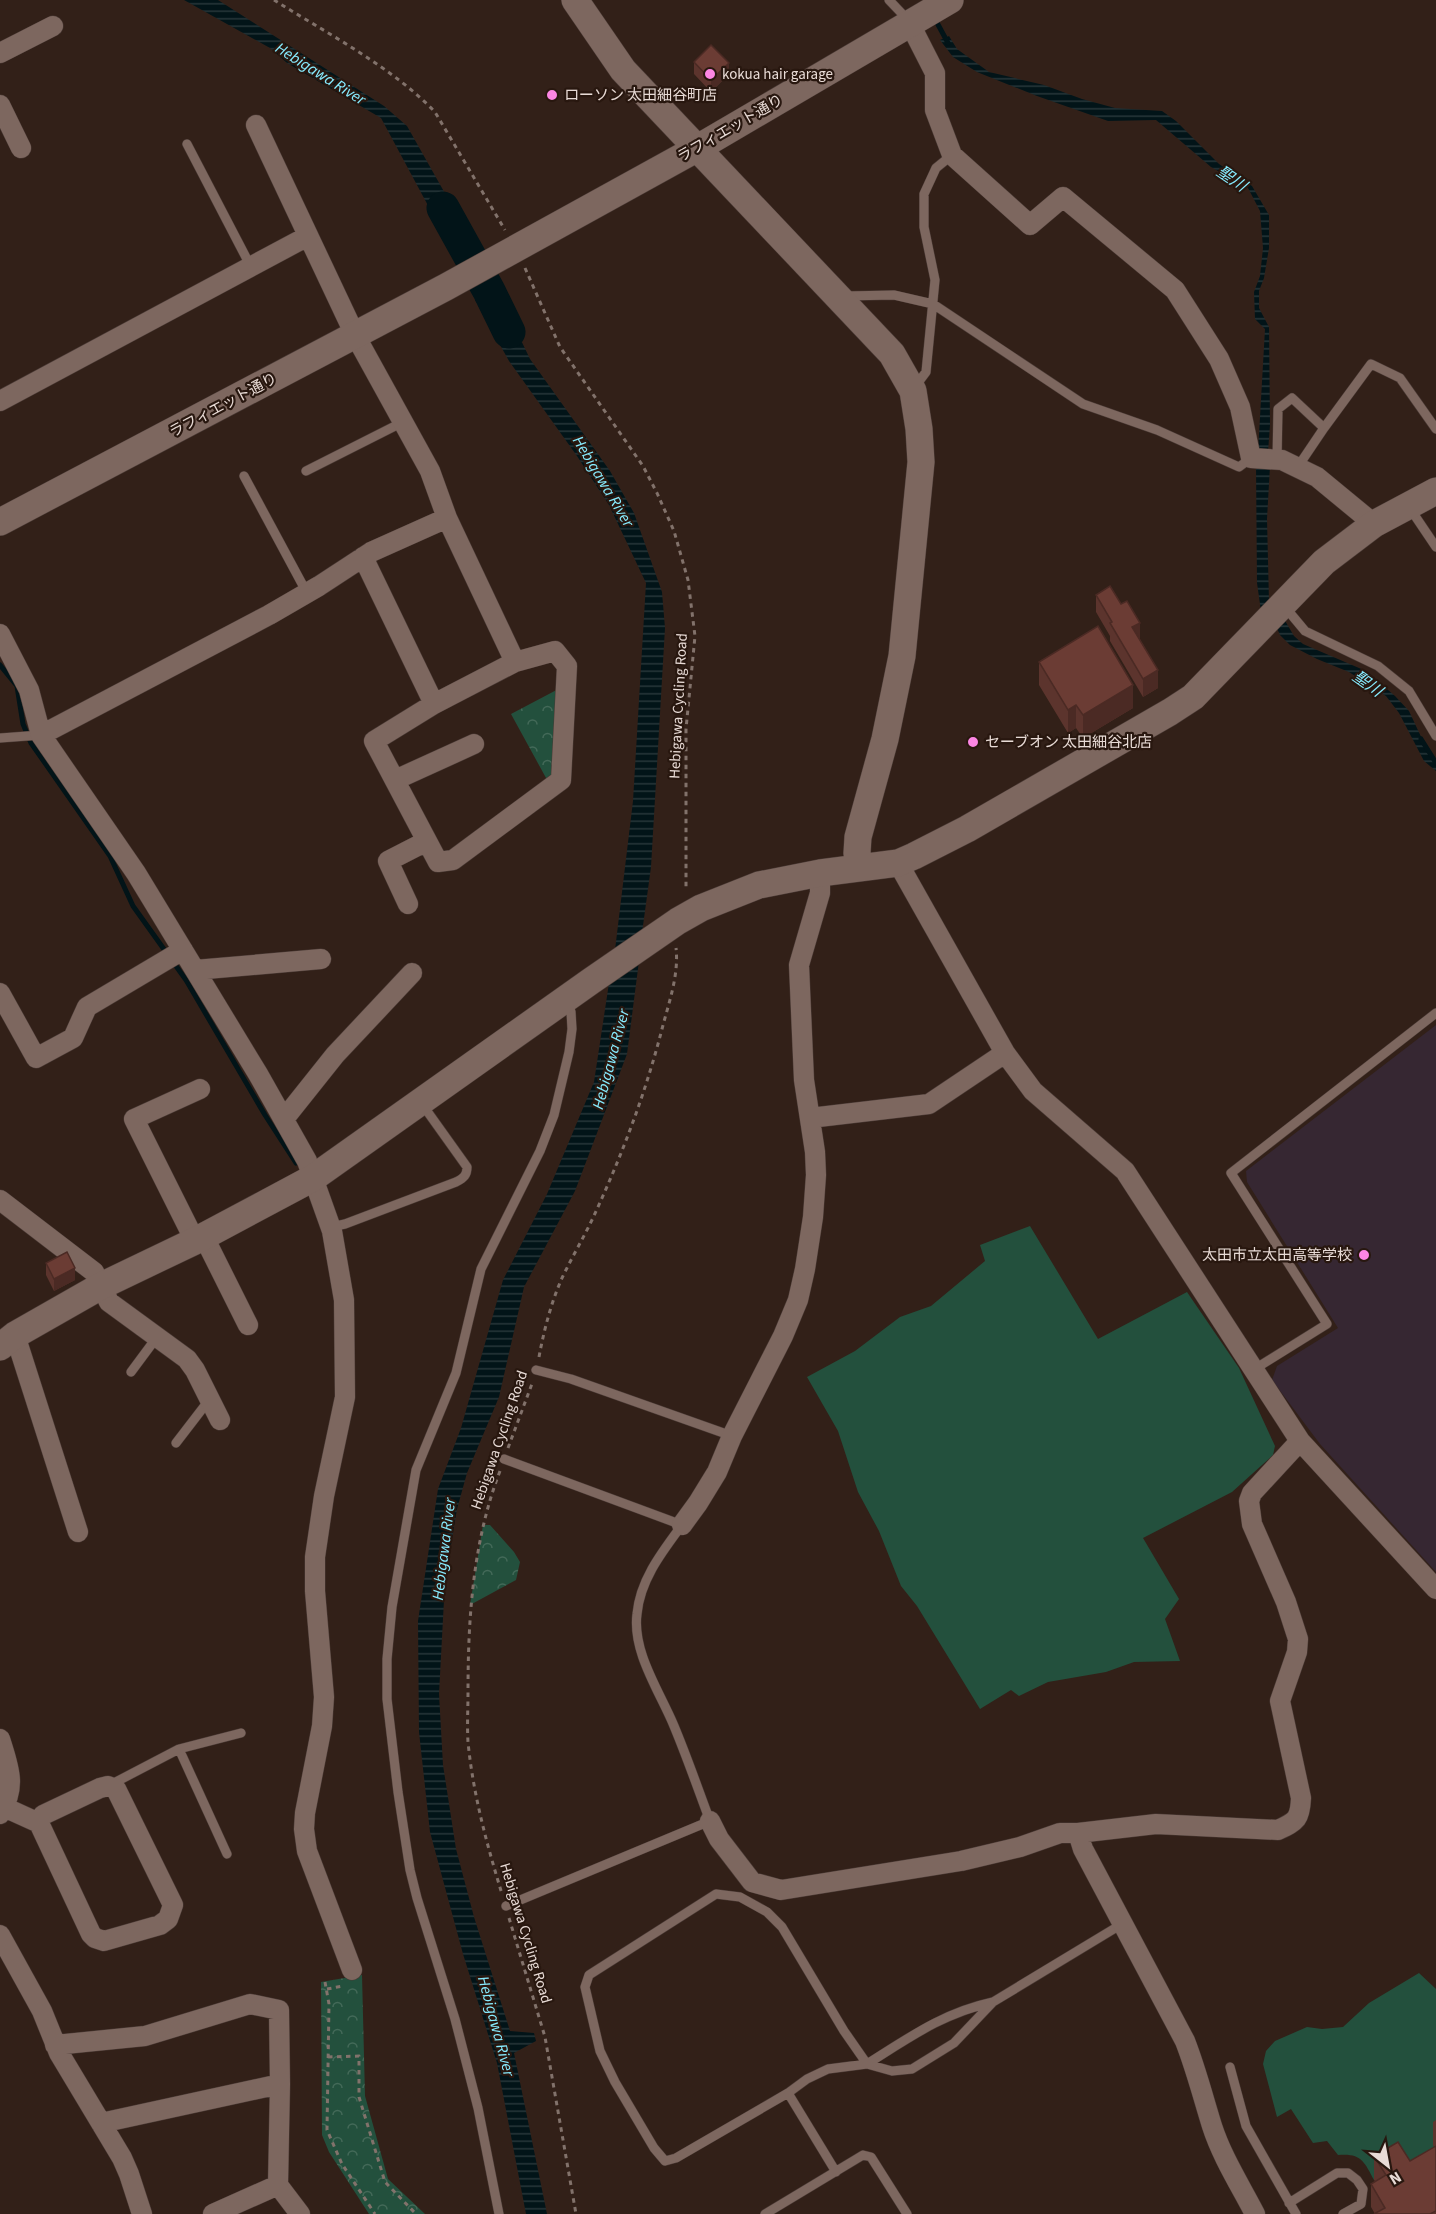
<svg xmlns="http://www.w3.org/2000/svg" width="1436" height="2214" font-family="'Source Sans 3','Noto Sans JP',sans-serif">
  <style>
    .education { fill: #362732 }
    .grass { fill: #23503d }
    .forest { fill: url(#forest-crowns) }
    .water { fill: url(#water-rules) }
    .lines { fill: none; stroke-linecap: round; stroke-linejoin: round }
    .stream { stroke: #021418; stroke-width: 5 }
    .river { stroke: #021418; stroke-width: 33 }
    .lane-casing { stroke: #4b3b36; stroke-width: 10 }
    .street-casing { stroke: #4b3b36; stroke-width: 21 }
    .secondary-casing { stroke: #4b3b36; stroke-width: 28 }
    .path { stroke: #82726b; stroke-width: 3; stroke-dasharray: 4.5 4.5; stroke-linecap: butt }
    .lane { stroke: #7d675f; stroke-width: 9 }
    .street { stroke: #7d675f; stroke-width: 20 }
    .secondary { stroke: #7d675f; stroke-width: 27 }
    .wall { fill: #5c342d }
    .shaded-wall { fill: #4b2a24 }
    .building { fill: #6b3c34; stroke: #4b2a24; stroke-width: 1.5 }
    .poi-dot { fill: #fc86e3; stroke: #28170f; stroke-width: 2 }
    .labels { text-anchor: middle; stroke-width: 4.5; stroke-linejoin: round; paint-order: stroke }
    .poi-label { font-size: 15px; fill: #e8dbd6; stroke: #28170f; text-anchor: start }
    .street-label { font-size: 15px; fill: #e8dbd6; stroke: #28170f }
    .water-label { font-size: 16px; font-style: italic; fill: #87ecff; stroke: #28170f }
  </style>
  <defs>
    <pattern id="forest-crowns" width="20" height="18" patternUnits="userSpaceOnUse" patternTransform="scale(1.5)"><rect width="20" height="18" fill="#23503d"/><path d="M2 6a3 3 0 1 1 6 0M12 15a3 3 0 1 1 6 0" fill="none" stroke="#436958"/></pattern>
    <pattern id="water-rules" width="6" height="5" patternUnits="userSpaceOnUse" patternTransform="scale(1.5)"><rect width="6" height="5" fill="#021418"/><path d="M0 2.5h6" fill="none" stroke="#273639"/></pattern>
  </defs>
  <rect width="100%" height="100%" fill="#322018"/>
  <!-- education -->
  <path class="education" d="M 1436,1025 L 1436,1572 L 1320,1444 L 1272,1380 L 1277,1366 L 1338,1328 L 1247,1182 L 1246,1171 Z"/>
  <!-- grass -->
  <path class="grass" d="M 1030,1226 L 1098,1339 L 1187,1292 L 1239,1368 L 1275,1446 L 1273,1455 L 1232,1492 L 1143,1538 L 1179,1599 L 1165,1619 L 1180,1661 L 1134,1662 L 1106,1672 L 1048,1682 L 1019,1696 L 1011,1690 L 980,1709 L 917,1606 L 901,1586 L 879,1531 L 858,1492 L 838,1431 L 807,1377 L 855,1351 L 900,1317 L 931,1306 L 985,1261 L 980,1245 Z
    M 1419,1973 L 1436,1989 L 1436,2169 L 1398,2166 L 1374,2180 C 1364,2161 1361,2153 1338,2155 L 1327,2141 L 1313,2143 L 1291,2109 L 1277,2117 L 1263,2064 L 1266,2051 L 1275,2041 L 1307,2027 L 1322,2029 L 1343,2027 L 1369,2003 Z"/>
  <!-- forest -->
  <path class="forest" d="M 566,685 L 551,787 L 511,714 Z
    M 483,1525 L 490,1525 L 514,1552 L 520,1562 L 516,1580 L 470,1605 Z
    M 362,1975 L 365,2096 L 388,2179 L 425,2214 L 369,2214 L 329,2152 L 322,2135 L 321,1982 Z"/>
  <!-- water -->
  <path class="water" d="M 184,0 L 218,0 L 384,106 L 407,126 L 473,243 L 454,254 L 381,118 L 287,63 L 270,48 Z
    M 949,36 L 957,49 L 989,72 L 1044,85 L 1082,99 L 1115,108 L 1162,111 L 1176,121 L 1219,164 L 1252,186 L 1269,215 L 1269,248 L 1264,278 L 1259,291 L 1259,308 L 1269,327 L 1270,425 L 1268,452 L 1258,452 L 1265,329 L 1255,319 L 1254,292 L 1260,276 L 1263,248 L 1260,211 L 1248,188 L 1211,167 L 1156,120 L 1108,121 L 1037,96 L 977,72 L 953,57 L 940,40 Z
    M 496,288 L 530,359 L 610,471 L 634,513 L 662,592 L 665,628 L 651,867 L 642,933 L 615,950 L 633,801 L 646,583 L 609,505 L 577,456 L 509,361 L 475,300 Z
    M 1256,465 L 1270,466 L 1267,519 L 1269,602 L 1261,611 L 1257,583 Z
    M 1284,619 L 1294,636 L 1303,644 L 1366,671 L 1395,696 L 1409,711 L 1430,756 L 1436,761 L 1436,771 L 1424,761 L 1399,713 L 1386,696 L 1349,672 L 1317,659 L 1290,645 L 1280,635 L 1276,626 Z
    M 639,961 L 627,1054 L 575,1191 L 524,1287 L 499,1397 L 467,1473 L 457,1509 L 445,1581 L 439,1694 L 443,1765 L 456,1849 L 474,1917 L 510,2031 L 534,2033 L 536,2041 L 514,2053 L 547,2214 L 526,2214 L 497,2063 L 463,1954 L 430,1832 L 419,1732 L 418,1621 L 438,1489 L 461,1428 L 503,1280 L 547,1194 L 594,1082 L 609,983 Z"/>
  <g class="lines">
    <!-- stream -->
    <path class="stream" d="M 935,19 L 948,43
      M 0,665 L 17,686 L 23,724 L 31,743 L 110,856 L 133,906 L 186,980 L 265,1115 L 296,1163
      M 1421,739 L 1436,763"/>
    <!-- river -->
    <path class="river" d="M 443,208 L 489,291 L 509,332"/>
    <defs>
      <path id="lane" d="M 889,0 L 908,20
        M 187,144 L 251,267
        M 845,296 L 894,295 L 933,304 L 1083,404 L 1157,430 L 1239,467 L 1251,458
        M 914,388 L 926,372 L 935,280 L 924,227 L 924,194 L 936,168 L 952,155
        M 1324,428 L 1371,364 L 1400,378 L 1436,429
        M 1277,460 L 1278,409 L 1292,398 L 1324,428 L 1297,468
        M 306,471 L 403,422
        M 244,476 L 307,593
        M 1409,507 L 1436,547
        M 1285,607 L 1305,631 L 1378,666 L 1409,691 L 1436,736
        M 0,738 L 41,735
        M 331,1227 L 345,1224 L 456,1182 C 464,1178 467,1175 467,1167 L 422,1104
        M 536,1370 L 571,1379 L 732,1436
        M 1253,1370 L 1327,1324 L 1231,1173 L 1436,1013
        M 131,1372 L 157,1337
        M 176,1443 L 206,1404 L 212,1401
        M 504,1459 L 682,1525 C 662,1552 640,1580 637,1614 C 632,1652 660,1692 674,1726 C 687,1757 698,1789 710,1821 L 506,1906
        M 179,1749 L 227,1854
        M 110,1785 L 179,1749 L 241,1733
        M 993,2002 C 943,2013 910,2037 867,2064 L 844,2031 L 782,1927 L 767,1912 L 740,1897 L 716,1894 L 589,1975 L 585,1987 L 600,2051 L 615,2082 L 654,2148 L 665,2161 L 676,2158 L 788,2093 L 807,2079 L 828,2069 L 867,2064 L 892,2071 L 912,2069 L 954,2043 L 993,2002 L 1122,1924
        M 1230,2067 L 1246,2126 L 1296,2214
        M 788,2093 L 836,2172
        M 1289,2203 L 1337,2173 L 1348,2173 L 1357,2180 L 1363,2189 L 1361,2204 L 1343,2214
        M 499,2214 L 478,2108 L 455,2019 L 417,1898 L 410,1870 L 398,1792 L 387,1699 L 387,1659 L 392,1607 L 416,1470 L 456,1373 L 481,1269 L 540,1151 L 554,1115 L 569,1052 L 572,1029 L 571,1012 L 567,1000
        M 765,2214 L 863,2155 L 871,2157 L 907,2214"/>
      <path id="street" d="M 909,22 L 935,73 L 935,110 L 952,155 L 1030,225 L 1063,197 L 1175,290 L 1219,359 L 1240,407 L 1251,458 L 1282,460 L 1317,477 L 1374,524
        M 0,53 L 53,26
        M 0,105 L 21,148
        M 0,401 L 308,236
        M 363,557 L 434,704 L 515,662 L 447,518
        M 0,634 L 29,690 L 41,735 L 136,873 L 258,1074 L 307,1161 L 332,1231 L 344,1300 L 345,1397 L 324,1496 L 315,1557 L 315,1591 L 324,1697 L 322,1726 L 305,1813 L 304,1829 L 307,1851 L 352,1970
        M 434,704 L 374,741 L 438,862 L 453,860 L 561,780 L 567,666 L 555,651 L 515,662
        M 41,735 L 269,615 L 319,586 L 371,552 L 447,518 L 430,471 L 355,335 L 256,125
        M 395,780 L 474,744
        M 898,863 L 1005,1053 L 1033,1091 L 1125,1171 L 1300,1441 L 1436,1589
        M 408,904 L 388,861 L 427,841
        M 195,970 L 321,959
        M 0,993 L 36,1058 L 73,1038 L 87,1007 L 183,950
        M 810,1118 L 929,1104 L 1005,1053
        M 284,1119 L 335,1055 L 412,973
        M 0,1200 L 94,1272 L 109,1302 L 187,1359 L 195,1370 L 220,1420
        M 204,1237 L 248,1325
        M 195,1241 L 134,1119 L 200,1089
        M 15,1335 L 78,1532
        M 682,1525 L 698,1503 L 717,1472 L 732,1436 L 783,1336 L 798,1300 L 805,1269 L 813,1217 L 816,1175 L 815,1152 L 804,1080 L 799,965 L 820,893 L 820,873
        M 0,1739 C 9,1768 17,1786 0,1814
        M 4,1807 L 39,1823 L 91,1934 L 95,1938 L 104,1941 L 160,1925 L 168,1919 L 173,1905 L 116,1789 L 108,1786 L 100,1788 L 43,1815 L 39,1823
        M 710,1821 L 719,1839 L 752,1882 L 781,1890 L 961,1861 L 1020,1847 L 1060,1833 L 1078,1833 L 1156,1824 L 1278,1830 C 1297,1821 1300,1819 1301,1798 L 1280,1701 L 1297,1652 L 1298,1639 L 1286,1602 L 1252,1524 L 1249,1501 L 1252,1493 L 1300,1441
        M 1078,1833 L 1083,1849 L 1185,2041 C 1196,2069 1203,2097 1212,2126 C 1222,2157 1240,2185 1255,2214
        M 0,1935 L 42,2011 L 59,2053 L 122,2158 L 129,2174 L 142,2214
        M 55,2045 L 145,2036 L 250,2004 L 279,2010 L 280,2084 L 101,2123
        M 278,2185 L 300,2214
        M 213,2214 L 278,2185 L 280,2084"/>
      <path id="secondary" d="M 575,0 L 623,70 L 892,354 L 913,391 L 919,429 L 921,462 L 902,656 L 885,739 L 858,837 L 857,853 L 859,868
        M 0,522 L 446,287 L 696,149 L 950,0
        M 0,1347 L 15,1335 L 101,1286 L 195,1241 L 313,1178 L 591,981 L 678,921 L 701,908 L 759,885 L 820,873 L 898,863 L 914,856 L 967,829 L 1170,712 L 1193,697 L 1324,562 L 1374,524 L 1436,491"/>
    </defs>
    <!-- lane casing -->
    <use href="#lane" class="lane-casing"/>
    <!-- street casing -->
    <use href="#street" class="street-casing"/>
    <!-- secondary casing -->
    <use href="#secondary" class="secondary-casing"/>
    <!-- path -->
    <path class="path" d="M 274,0 C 328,34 392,67 435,112 L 505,230
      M 525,268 L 560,347 L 643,466 L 657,493 L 674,531 L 688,580 L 695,636 L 686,729 L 686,890
      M 539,1357 C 544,1330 551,1303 562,1278 C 573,1255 587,1232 597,1209 C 624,1150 646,1091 662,1029 C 669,1002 679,975 676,948
      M 508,1448 L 533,1381
      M 500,1471 C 473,1541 468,1617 468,1692 C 468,1709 467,1726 468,1742 C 473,1794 487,1845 502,1894
      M 509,1918 L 545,2037 L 576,2214
      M 325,1982 L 329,2004 L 327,2130 L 342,2164 L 375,2214
      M 327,1989 L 343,1986
      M 328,2057 L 359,2056 L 359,2097 L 385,2182 L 416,2214"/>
    <!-- lane -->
    <use href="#lane" class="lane"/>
    <!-- street -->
    <use href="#street" class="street"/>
    <!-- secondary -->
    <use href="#secondary" class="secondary"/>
  </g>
  <!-- wall -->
  <path class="wall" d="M 694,62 L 729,74 L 711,92 L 694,74 Z
    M 1096,595 L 1140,640 L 1158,688 L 1143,697 L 1110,641 L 1110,636 L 1096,612 Z
    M 1039,662 L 1133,708 L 1083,738 L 1076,728 L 1068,733 L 1039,685 Z
    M 46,1263 L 75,1280 L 54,1291 L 46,1275 Z
    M 1436,2120 L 1436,2214 L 1375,2214 L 1371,2207 L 1371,2184 L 1375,2181 L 1374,2180 L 1374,2156 L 1410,2161 L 1434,2147 L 1433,2145 L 1433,2122 Z"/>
  <!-- shaded-wall -->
  <path class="shaded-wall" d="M 729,63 L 729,74 L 711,92 L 711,80 Z
    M 1140,623 L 1140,640 L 1132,627 Z
    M 1158,670 L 1158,688 L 1143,697 L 1143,679 Z
    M 1133,685 L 1133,708 L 1083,738 L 1083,715 Z
    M 1076,705 L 1076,728 L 1068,733 L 1068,710 Z
    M 75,1268 L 75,1280 L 54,1291 L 54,1279 Z"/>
  <!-- building -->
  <path class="building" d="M 711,45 L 729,63 L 711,80 L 694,62 Z
    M 1110,586 L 1121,604 L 1127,601 L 1140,623 L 1132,627 L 1158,670 L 1143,679 L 1110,623 L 1112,622 L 1096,595 Z
    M 1098,626 L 1133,685 L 1083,715 L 1076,705 L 1068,710 L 1039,662 Z
    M 67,1252 L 75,1268 L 54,1279 L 46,1263 Z
    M 1398,2142 L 1410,2161 L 1436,2146 L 1436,2211 L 1430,2214 L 1374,2214 L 1385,2208 L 1371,2184 L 1386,2175 L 1374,2156 Z"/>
  <!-- markers -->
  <g class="poi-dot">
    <circle cx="710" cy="74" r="6"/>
    <circle cx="552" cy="95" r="6"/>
    <circle cx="973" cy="742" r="6"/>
    <circle cx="1364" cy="1255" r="6"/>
  </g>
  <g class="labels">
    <!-- poi labels -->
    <g class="poi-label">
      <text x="722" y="79">kokua hair garage</text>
      <text x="564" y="100">ローソン 太田細谷町店</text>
      <text x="985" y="747">セーブオン 太田細谷北店</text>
      <text x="1352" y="1260" text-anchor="end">太田市立太田高等学校</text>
    </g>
    <!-- street labels -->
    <g class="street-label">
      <text transform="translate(730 128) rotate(-30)" y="5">ラフィエット通り</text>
      <text transform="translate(223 405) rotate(-28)" y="5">ラフィエット通り</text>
      <text transform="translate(678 706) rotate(-87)" y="5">Hebigawa Cycling Road</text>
      <text transform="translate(499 1440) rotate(-71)" y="5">Hebigawa Cycling Road</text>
      <text transform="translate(526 1933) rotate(73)" y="5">Hebigawa Cycling Road</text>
    </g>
    <!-- water labels -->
    <g class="water-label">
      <text transform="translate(321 73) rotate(32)" y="6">Hebigawa River</text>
      <text transform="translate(1232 178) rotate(34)" y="6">聖川</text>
      <text transform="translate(604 481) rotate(59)" y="6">Hebigawa River</text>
      <text transform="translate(1368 683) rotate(35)" y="6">聖川</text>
      <text transform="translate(610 1059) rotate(-75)" y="6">Hebigawa River</text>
      <text transform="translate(443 1549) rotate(-83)" y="6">Hebigawa River</text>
      <text transform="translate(497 2026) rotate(75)" y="6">Hebigawa River</text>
    </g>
  </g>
  <!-- north arrow -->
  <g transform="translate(1388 2166) rotate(149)" stroke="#28170f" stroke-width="4.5" paint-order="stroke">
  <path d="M0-4.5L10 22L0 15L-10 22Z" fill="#e8dbd6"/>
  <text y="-9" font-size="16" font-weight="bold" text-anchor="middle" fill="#e8dbd6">N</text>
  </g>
</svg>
